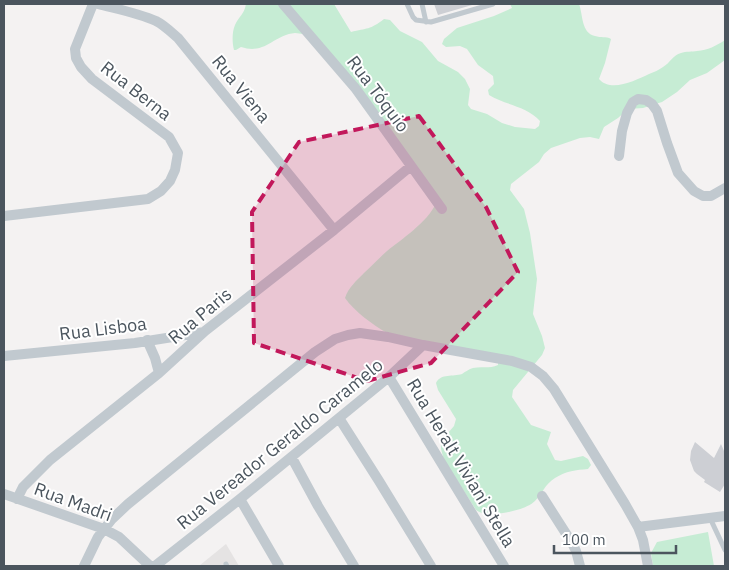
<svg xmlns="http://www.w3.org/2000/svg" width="729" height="570" font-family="'IBM Plex Sans',sans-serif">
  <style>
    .education { fill: #e5e3e3 }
    .green { fill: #c6ecd4 }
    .building { fill: #cdcfd4 }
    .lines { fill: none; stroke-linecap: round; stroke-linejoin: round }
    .lane { stroke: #c1c9cf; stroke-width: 5 }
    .street { stroke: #c1c9cf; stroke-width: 10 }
    .marked { fill: #c2185b; fill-opacity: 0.2; stroke: #c2185b; stroke-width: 4; stroke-dasharray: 10 6; stroke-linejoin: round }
    .labels { text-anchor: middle; stroke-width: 4; stroke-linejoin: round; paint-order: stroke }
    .street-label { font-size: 18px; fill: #4b555e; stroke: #fff }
  </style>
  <rect width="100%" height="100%" fill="#f4f2f2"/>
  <!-- education -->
  <path class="education" d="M 226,544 L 239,566 L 199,566 Z"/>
  <!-- green -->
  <path class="green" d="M 246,4 L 334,4 L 351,32 C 367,28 370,30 384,19 L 390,20 L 400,31 L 422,42 L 438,61 L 458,72 L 465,79 L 470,89 L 468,105 L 471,109 L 487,114 L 502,123 L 515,127 L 535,129 L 539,126 L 540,121 C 527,106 505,105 489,95 L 488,90 L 494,84 L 493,76 L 478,65 L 467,49 L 460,46 L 446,47 L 442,44 L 444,39 L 457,28 L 494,16 L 512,8 L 510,4 L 579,4 C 583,14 581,33 595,36 C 601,38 606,36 611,39 L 605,63 L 599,79 C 611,93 636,80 649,74 C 654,72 659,70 663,67 C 670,63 673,55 681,53 C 686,51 692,52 697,51 C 708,50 716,46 725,40 L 725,60 L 707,73 L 690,80 L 677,92 L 662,102 L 643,108 L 628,109 L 618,118 L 604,127 L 599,139 L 590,137 L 580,138 L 551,148 L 544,154 L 539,162 L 511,184 L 510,190 L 524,209 L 530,233 L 537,279 L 533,314 L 542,336 L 545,348 L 542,355 L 513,390 L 512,397 L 531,425 L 551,432 L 547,444 L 555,460 L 561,461 L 583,456 L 588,459 L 591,465 L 588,469 C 576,470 566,471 555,478 C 545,484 542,494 535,501 C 526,510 499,515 487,514 C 483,514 479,512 476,510 L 444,460 L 441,449 L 441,441 L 454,426 L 456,419 L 438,390 L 436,383 C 441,373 453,377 462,374 C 465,372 469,369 473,368 C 481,366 489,369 498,365 L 498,363 L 387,333 C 373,325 354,311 345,298 C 348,288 357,280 364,273 C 372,266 379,258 387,251 C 401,240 428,221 435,205 L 345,75 L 303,34 C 300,34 298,33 295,33 C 273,35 266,55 241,47 L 236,50 L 234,50 C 232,42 232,32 235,25 C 239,16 244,15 246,4 Z
    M 708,532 L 714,566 L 653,566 L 651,553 L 657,542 Z"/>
  <!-- building -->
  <path class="building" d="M 434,4 L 472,4 L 472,5 L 438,15 Z
    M 695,442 L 714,458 L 721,444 L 724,451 L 725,451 L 725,484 L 720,492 L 704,482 L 705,480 L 697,474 L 694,471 L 690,460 L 691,451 Z"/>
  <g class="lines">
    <!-- lane -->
    <path class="lane" d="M 407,4 L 413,17 L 416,20 L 431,22 L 493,4
      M 422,4 L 426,22
      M 710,518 L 725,550
      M 226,564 L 227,566"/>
    <!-- street -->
    <path class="street" d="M 98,4 C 117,9 138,13 156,21 C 164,25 171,32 178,38 L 334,230
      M 283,4 L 356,89 L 442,209
      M 619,156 L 622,131 L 627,113 L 633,102 L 638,99 L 646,100 L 652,104 L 657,111 L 667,143 L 678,173 L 694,191 L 703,196 L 711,196 L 725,188
      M 4,216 L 148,199 L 161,191 L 170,181 L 175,170 L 178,153 L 169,137 L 92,79 L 81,67 L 76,58 L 75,49 L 93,4
      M 147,340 L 155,358 L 159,373
      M 4,356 L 135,343 L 204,332
      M 389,377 L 504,566
      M 339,418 L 379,481 L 431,566
      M 292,458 L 318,506 L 354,566
      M 4,494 L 104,529 L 119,537 L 150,566
      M 542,496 L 572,543 L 576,551 L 580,566
      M 17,499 L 23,487 L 50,460 L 159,373 L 205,331 L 334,230 L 411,166
      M 240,499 L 279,566
      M 638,527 L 725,516
      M 84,566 L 98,537 L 112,519 L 128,504 L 315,352 L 335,339 L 348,335 L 360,333 L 388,337 L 423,345 L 512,361 L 531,367 L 543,376 L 554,389 L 625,504 L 638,527 L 643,540 L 648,566
      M 155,566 L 240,499 L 389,377 L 423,345"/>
  </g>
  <!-- marked area -->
  <path class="marked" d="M 419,116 L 486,207 L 518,272 L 431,363 L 367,381 L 254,343 L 252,212 L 299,142 Z"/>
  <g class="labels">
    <!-- street labels -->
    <g class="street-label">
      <text transform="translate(241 89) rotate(51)" y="6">Rua Viena</text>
      <text transform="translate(136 91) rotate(38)" y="6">Rua Berna</text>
      <text transform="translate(378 94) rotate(53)" y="6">Rua Tóquio</text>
      <text transform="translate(200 316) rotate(-40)" y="6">Rua Paris</text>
      <text transform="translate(103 329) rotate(-7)" y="6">Rua Lisboa</text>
      <text transform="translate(280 444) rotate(-39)" y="6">Rua Vereador Geraldo Caramelo</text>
      <text transform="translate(461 463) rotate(59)" y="6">Rua Heralt Viviani Stella</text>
      <text transform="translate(73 502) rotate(20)" y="6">Rua Madri</text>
    </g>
  </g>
  <!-- border -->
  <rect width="729" height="570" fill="none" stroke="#4b555e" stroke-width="10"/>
  <!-- scale -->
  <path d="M554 545v8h122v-8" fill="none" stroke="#4b555e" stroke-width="2.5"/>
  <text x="562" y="545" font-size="15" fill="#4b555e" stroke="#ffffff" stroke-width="4" paint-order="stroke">100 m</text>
</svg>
